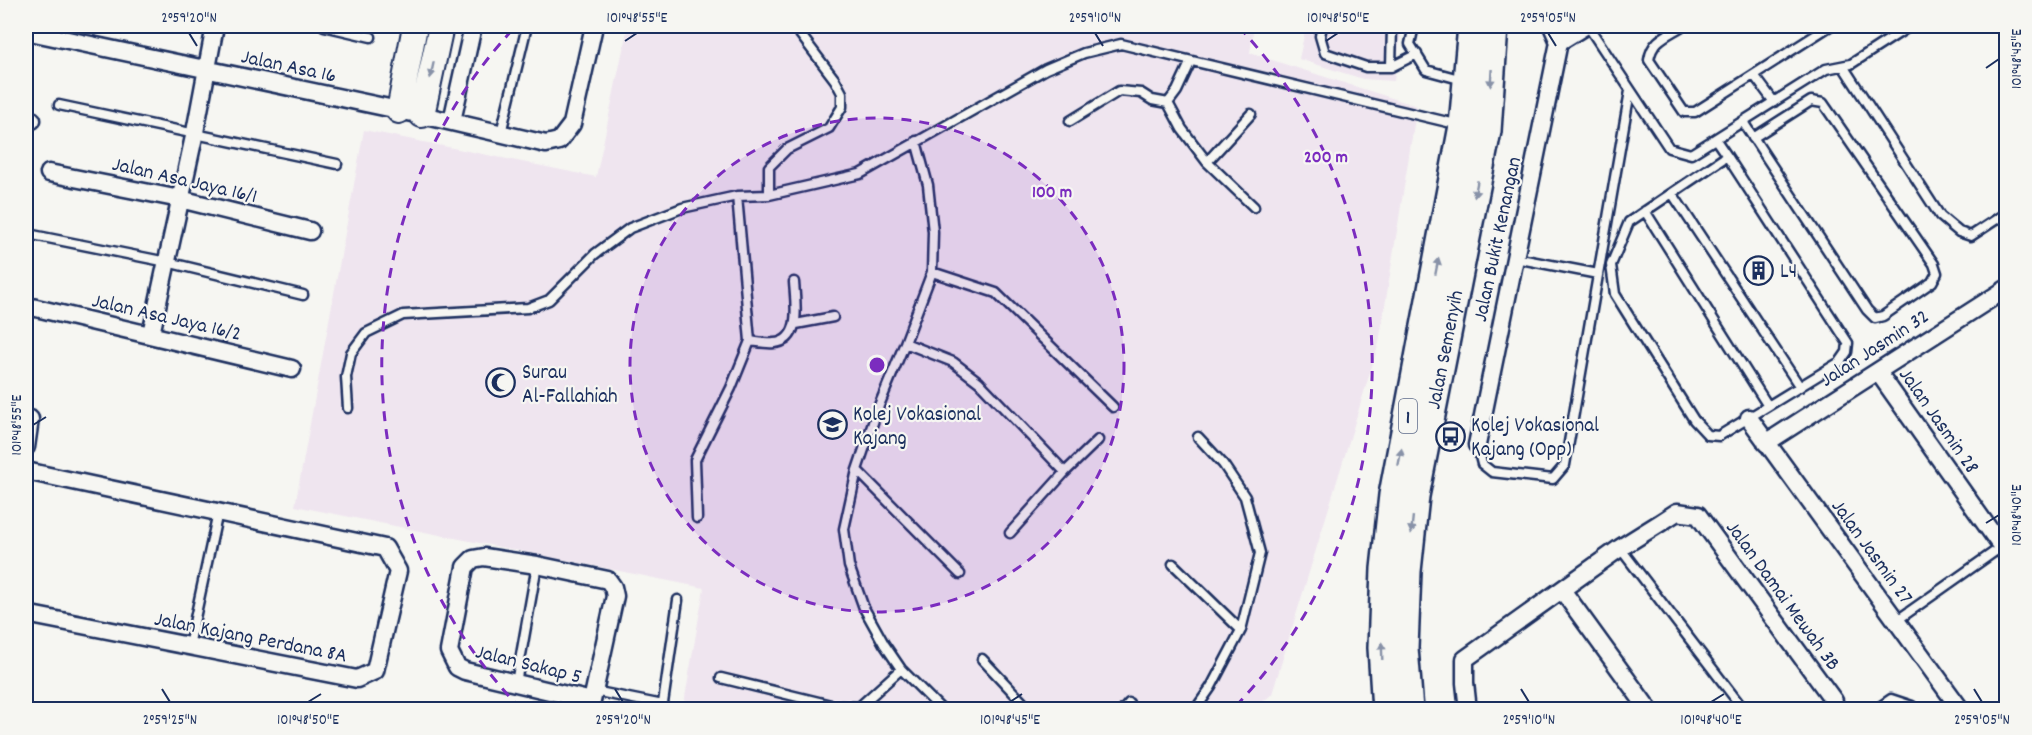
<svg xmlns="http://www.w3.org/2000/svg" width="2032" height="735" font-family="Dekko,sans-serif">
  <style>
    .built { fill: #efe5ef }
    .lines { fill: none; stroke-linecap: round; stroke-linejoin: round }
    .lane-casing { stroke: #1b2f5e; stroke-width: 13 }
    .street-casing { stroke: #1b2f5e; stroke-width: 21 }
    .secondary-casing { stroke: #1b2f5e; stroke-width: 28 }
    .primary-casing { stroke: #1b2f5e; stroke-width: 32 }
    .path { stroke: #1b2f5e; stroke-width: 3; stroke-dasharray: 1.5 4.5; stroke-linecap: butt }
    .lane { stroke: #f6f6f2; stroke-width: 8 }
    .street { stroke: #f6f6f2; stroke-width: 16 }
    .secondary { stroke: #f6f6f2; stroke-width: 24 }
    .primary { stroke: #f6f6f2; stroke-width: 27 }
    .oneway { fill: #8892a8 }
    .ticks { fill: none; stroke: #1b2f5e; stroke-width: 2 }
    .ring { fill: none; stroke: #7b2cbf; stroke-width: 3; stroke-dasharray: 10 8 }
    .labels { text-anchor: middle; stroke-width: 4.5; stroke-linejoin: round; paint-order: stroke }
    .shield { fill: #f6f6f2; stroke: #5d6b8a; stroke-width: 1.5 }
    .shield-label { font-size: 20px; font-weight: bold; fill: #1b2f5e }
    .street-label { font-size: 21px; fill: #1b2f5e; stroke: #f6f6f2 }
    .poi-label { font-size: 21px; fill: #1b2f5e; stroke: #f6f6f2; text-anchor: start }
    .centre { fill: #7b2cbf; stroke: #f6f6f2; stroke-width: 3 }
    .ring-label { font-size: 18px; text-anchor: middle; font-weight: bold; fill: #7b2cbf; stroke: #f6f6f2; stroke-width: 4.5; stroke-linejoin: round; paint-order: stroke }
    .neatline { fill: none; stroke: #1b2f5e; stroke-width: 2 }
    .ticks-label { font-size: 15px; text-anchor: middle; fill: #1b2f5e }
  </style>
  <rect width="100%" height="100%" fill="#f6f6f2"/>
  <filter id="ink" filterUnits="userSpaceOnUse"><feTurbulence type="fractalNoise" baseFrequency=".0167" numOctaves="2"/><feDisplacementMap in="SourceGraphic" scale="12" xChannelSelector="R" yChannelSelector="G"/><feConvolveMatrix kernelMatrix="1 2 1 2 8 2 1 2 1" color-interpolation-filters="sRGB"/></filter>
  <g filter="url(#ink)">
    <!-- built -->
    <path class="built" d="M 628,26 L 1254,26 L 1250,53 L 1417,106 L 1379,343 L 1272,694 L 1255,709 L 683,709 L 704,588 L 295,506 L 364,130 L 596,177 Z
      M 1306,26 L 1402,26 L 1394,81 L 1363,79 L 1299,59 Z"/>
    <g class="lines">
      <defs>
        <path id="lane" d="M 324,26 L 371,37
          M 1322,26 L 1320,36 L 1325,53 L 1366,67 L 1391,67 L 1417,54
          M 1414,26 L 1410,44 L 1426,70 L 1463,80
          M 1588,26 L 1669,148 L 1691,154 L 1826,69 L 1851,64 L 1910,26
          M 1682,26 C 1666,36 1652,40 1649,60 L 1684,112 L 1695,112 L 1830,26
          M 1843,66 L 1940,216 L 1959,232 L 1971,236 L 2006,213
          M 1391,67 L 1392,26
          M 1754,75 L 1774,102
          M 1168,103 L 1182,129 L 1207,162 L 1254,207
          M 59,105 L 337,164
          M 1070,121 L 1119,91 L 1141,93 L 1152,100 L 1168,103 L 1177,91 L 1191,61
          M 1743,122 L 1867,310 L 1875,318 L 1883,316 L 1932,282 L 1937,273 L 1934,264 L 1823,103 L 1811,101 L 1753,138
          M 501,133 L 527,26
          M 1716,140 L 1727,156 L 1848,343 L 1847,352 L 1840,362 L 1719,436 L 1708,435 L 1694,420 L 1615,294 L 1611,265 L 1629,222 L 1727,156
          M 916,141 L 928,185 L 933,232 L 932,272 L 905,343 L 878,408 L 857,470 L 844,529 L 849,566 L 864,608 L 884,644 L 901,669 L 942,710
          M 1207,162 L 1251,114
          M 1672,193 L 1800,387
          M 769,195 L 769,167 L 787,149 L 829,128 L 842,107 L 842,93 L 835,80 L 794,26
          M 1645,211 L 1768,406
          M 33,235 L 167,262 L 303,295
          M 1515,258 L 1598,274
          M 932,272 L 996,293 L 1113,407
          M 796,324 L 833,317
          M 750,341 C 758,342 767,344 774,343 C 803,341 795,301 794,282
          M 905,343 L 953,362 L 979,382 L 1065,472
          M 348,408 L 346,377 L 351,353 L 366,333 L 403,315 L 528,308 L 549,300 L 595,254 L 630,228 L 682,208 L 737,196 L 769,195 L 860,174 L 1046,69 L 1084,53 L 1121,44 L 1460,125
          M 1477,445 L 1482,464 L 1492,472 L 1553,479 L 1565,465 L 1630,91
          M 857,470 L 960,574
          M 697,518 L 695,460 L 731,388 L 750,341 L 737,196
          M 1010,533 L 1065,472 L 1098,440
          M 1620,548 L 1744,710
          M 1173,564 L 1241,630
          M 1896,621 L 2004,545
          M 189,646 L 218,512
          M 982,659 L 1030,710
          M 721,678 L 835,706 L 859,707 L 901,669
          M 516,683 L 537,565
          M 594,691 L 663,705
          M 662,710 L 678,600
          M 1123,710 L 1129,703
          M 1195,710 L 1211,687 L 1241,630 L 1260,553 L 1245,497 L 1223,464 L 1198,437
          M 1875,710 L 1891,699 L 1912,706 L 1915,710"/>
        <path id="street" d="M 26,26 L 30,32 L 422,115 L 546,144 L 559,141 L 572,124 L 594,26
          M 1552,26 L 1559,42
          M 1559,42 L 1585,26
          M 26,119 L 32,120
          M 452,121 L 473,26
          M 49,173 L 180,199 L 310,231
          M 32,307 L 292,369
          M 151,334 L 195,132 L 215,26
          M 1878,372 L 2006,553
          M 1749,418 L 1961,710
          M 1766,443 L 2006,289
          M 1477,445 L 1559,42
          M 26,447 L 30,419
          M 26,471 L 385,548 L 398,571 L 375,671 L 357,679 L 26,614
          M 1562,590 L 1649,710
          M 590,710 L 615,596 L 613,587 L 608,580 L 537,565 L 484,557 L 473,559 L 465,567 L 449,651 L 457,667 L 465,671 L 592,701
          M 1468,710 L 1465,683 L 1465,659 L 1620,548 L 1660,523 L 1677,512 L 1698,515 L 1834,701"/>
        <path id="secondary" d="M 399,111 L 415,26
          M 422,115 L 441,26"/>
        <g id="primary">
          <path d="M 1386,710 L 1382,648 L 1385,569 L 1393,495 L 1463,126 L 1472,26"/>
          <path id="s1" d="M 1409,710 L 1404,648 L 1407,571 L 1415,496 L 1487,131 L 1494,26"/>
        </g>
      </defs>
      <!-- lane casing -->
      <use href="#lane" class="lane-casing"/>
      <!-- street casing -->
      <use href="#street" class="street-casing"/>
      <!-- secondary casing -->
      <use href="#secondary" class="secondary-casing"/>
      <!-- primary casing -->
      <use href="#primary" class="primary-casing"/>
      <!-- path -->
      <path class="path" d="M 1450,430 L 1465,432"/>
      <!-- lane -->
      <use href="#lane" class="lane"/>
      <!-- street -->
      <use href="#street" class="street"/>
      <!-- secondary -->
      <use href="#secondary" class="secondary"/>
      <!-- primary -->
      <use href="#primary" class="primary"/>
    </g>
    <!-- one-way arrows -->
    <defs><path id="oneway-solid" d="M-6-.8H1V-3.2L6.5 0L1 3.2V.8H-6Z" transform="scale(1.5)"/></defs>
    <g class="oneway">
      <use href="#oneway-solid" transform="translate(432 70) rotate(102)"/>
      <use href="#oneway-solid" transform="translate(1491 78) rotate(94)"/>
      <use href="#oneway-solid" transform="translate(1476 189) rotate(101)"/>
      <use href="#oneway-solid" transform="translate(1437 266) rotate(-79)"/>
      <use href="#oneway-solid" transform="translate(1400 457) rotate(-79)"/>
      <use href="#oneway-solid" transform="translate(1412 525) rotate(96)"/>
      <use href="#oneway-solid" transform="translate(1382 651) rotate(-92)"/>
    </g>
  </g>
  <!-- ticks -->
  <path class="ticks" d="M 189,33 L 197,46M 1095,33 L 1103,46M 1548,33 L 1556,46M 625,41 L 637,33M 1326,41 L 1338,33M 1986,68 L 1999,59M 33,425 L 46,417M 1986,523 L 1999,515M 162,689 L 170,702M 615,689 L 623,702M 1521,689 L 1529,702M 1974,689 L 1982,702M 308,702 L 321,694M 1010,702 L 1022,694M 1711,702 L 1724,694"/>
  <!-- distance rings -->
  <circle cx="877" cy="365" r="247" fill="#7b2cbf" fill-opacity=".12"/>
  <g class="ring">
    <circle cx="877" cy="365" r="247"/>
    <path d="M521 709A495 495 0 0 1 515 27M1239 27A495 495 0 0 1 1233 709"/>
  </g>
  <!-- icons -->
  <defs>
    <symbol id="building-ring" viewBox="-11 -11 22 22"><circle r="9.5" fill="#f6f6f2" stroke="#1b2f5e" stroke-width="1.5"/><path d="M-4-6H4V6H1V3H-1V6H-4ZM-2.5-4.3h1.7v1.8h-1.7ZM.8-4.3h1.7v1.8H.8ZM-2.5-1h1.7V.8h-1.7ZM.8-1h1.7V.8H.8Z" fill="#1b2f5e"/></symbol>
    <symbol id="mosque-ring" viewBox="-11 -11 22 22"><circle r="9.5" fill="#f6f6f2" stroke="#1b2f5e" stroke-width="1.5"/><path d="M3.5-4.9A6 6 0 1 0 3.5 4.9A5 5 0 1 1 3.5-4.9Z" fill="#1b2f5e"/></symbol>
    <symbol id="university-ring" viewBox="-11 -11 22 22"><circle r="9.5" fill="#f6f6f2" stroke="#1b2f5e" stroke-width="1.5"/><path d="M0-5L7-2L0 1L-7-2ZM-4 1L0 2.5L4 1V4Q0 6-4 4Z" fill="#1b2f5e"/></symbol>
    <symbol id="bus-ring" viewBox="-11 -11 22 22"><circle r="9.5" fill="#f6f6f2" stroke="#1b2f5e" stroke-width="1.5"/><path d="M-5-6H5V4H4V6H2V4H-2V6H-4V4H-5ZM-3.5-4V0h7V-4ZM-3.5 1.2v1.5H-2V1.2ZM2 1.2v1.5H3.5V1.2Z" fill="#1b2f5e"/></symbol>
  </defs>
  <g fill-rule="evenodd">
    <use href="#building-ring" x="1742" y="254" width="33" height="33"/>
    <use href="#mosque-ring" x="484" y="366" width="33" height="33"/>
    <use href="#university-ring" x="816" y="408" width="33" height="33"/>
    <use href="#bus-ring" x="1434" y="420" width="33" height="33"/>
  </g>
  <g class="labels">
    <!-- shield labels -->
    <rect class="shield" x="1399" y="399" width="18" height="34" rx="4.5"/>
    <g class="shield-label">
      <text x="1408" y="423">1</text>
    </g>
    <!-- street labels -->
    <g class="street-label">
      <text transform="translate(289 65) rotate(12)" y="7">Jalan Asa 16</text>
      <text transform="translate(185 179) rotate(13)" y="7">Jalan Asa Jaya 16/1</text>
      <text transform="translate(1496 239) rotate(-78)" y="7">Jalan Bukit Kenangan</text>
      <text transform="translate(167 316) rotate(13)" y="7">Jalan Asa Jaya 16/2</text>
      <text transform="translate(1874 347) rotate(-33)" y="7">Jalan Jasmin 32</text>
      <text dy="7" stroke="none"><textPath href="#s1" startOffset="364">Jalan Semenyih</textPath></text>
      <text transform="translate(1940 420) rotate(55)" y="7">Jalan Jasmin 28</text>
      <text transform="translate(1873 551) rotate(54)" y="7">Jalan Jasmin 27</text>
      <text transform="translate(1784 595) rotate(54)" y="7">Jalan Damai Mewah 3B</text>
      <text transform="translate(251 636) rotate(11)" y="7">Jalan Kajang Perdana 8A</text>
      <text transform="translate(529 663) rotate(14)" y="7">Jalan Sakap 5</text>
    </g>
    <!-- poi labels -->
    <g class="poi-label">
      <text x="1780" y="277">L4</text>
      <text x="522" y="378">Surau<tspan x="522" dy="24">Al-Fallahiah</tspan></text>
      <text x="853" y="420">Kolej Vokasional<tspan x="853" dy="24">Kajang</tspan></text>
      <text x="1471" y="431">Kolej Vokasional<tspan x="1471" dy="24">Kajang (Opp)</tspan></text>
    </g>
  </g>
  <circle cx="877" cy="365" r="9" class="centre"/>
  <g class="ring-label">
    <text x="1326" y="162">200 m</text>
    <text x="1052" y="197">100 m</text>
  </g>
  <!-- margin -->
  <rect width="2032" height="735" fill="none" stroke="#f6f6f2" stroke-width="66"/>
  <rect x="33" y="33" width="1966" height="669" class="neatline"/>
  <g class="ticks-label">
    <text x="189" y="22">2°59'20"N</text>
    <text x="637" y="22">101°48'55"E</text>
    <text x="1095" y="22">2°59'10"N</text>
    <text x="1338" y="22">101°48'50"E</text>
    <text x="1548" y="22">2°59'05"N</text>
    <text transform="translate(2016 59) rotate(-90)" y="5">101°48'45"E</text>
    <text transform="translate(16 425) rotate(-90)" y="5">101°48'55"E</text>
    <text transform="translate(2016 515) rotate(-90)" y="5">101°48'40"E</text>
    <text x="170" y="724">2°59'25"N</text>
    <text x="308" y="724">101°48'50"E</text>
    <text x="623" y="724">2°59'20"N</text>
    <text x="1010" y="724">101°48'45"E</text>
    <text x="1529" y="724">2°59'10"N</text>
    <text x="1711" y="724">101°48'40"E</text>
    <text x="1982" y="724">2°59'05"N</text>
  </g>
</svg>
